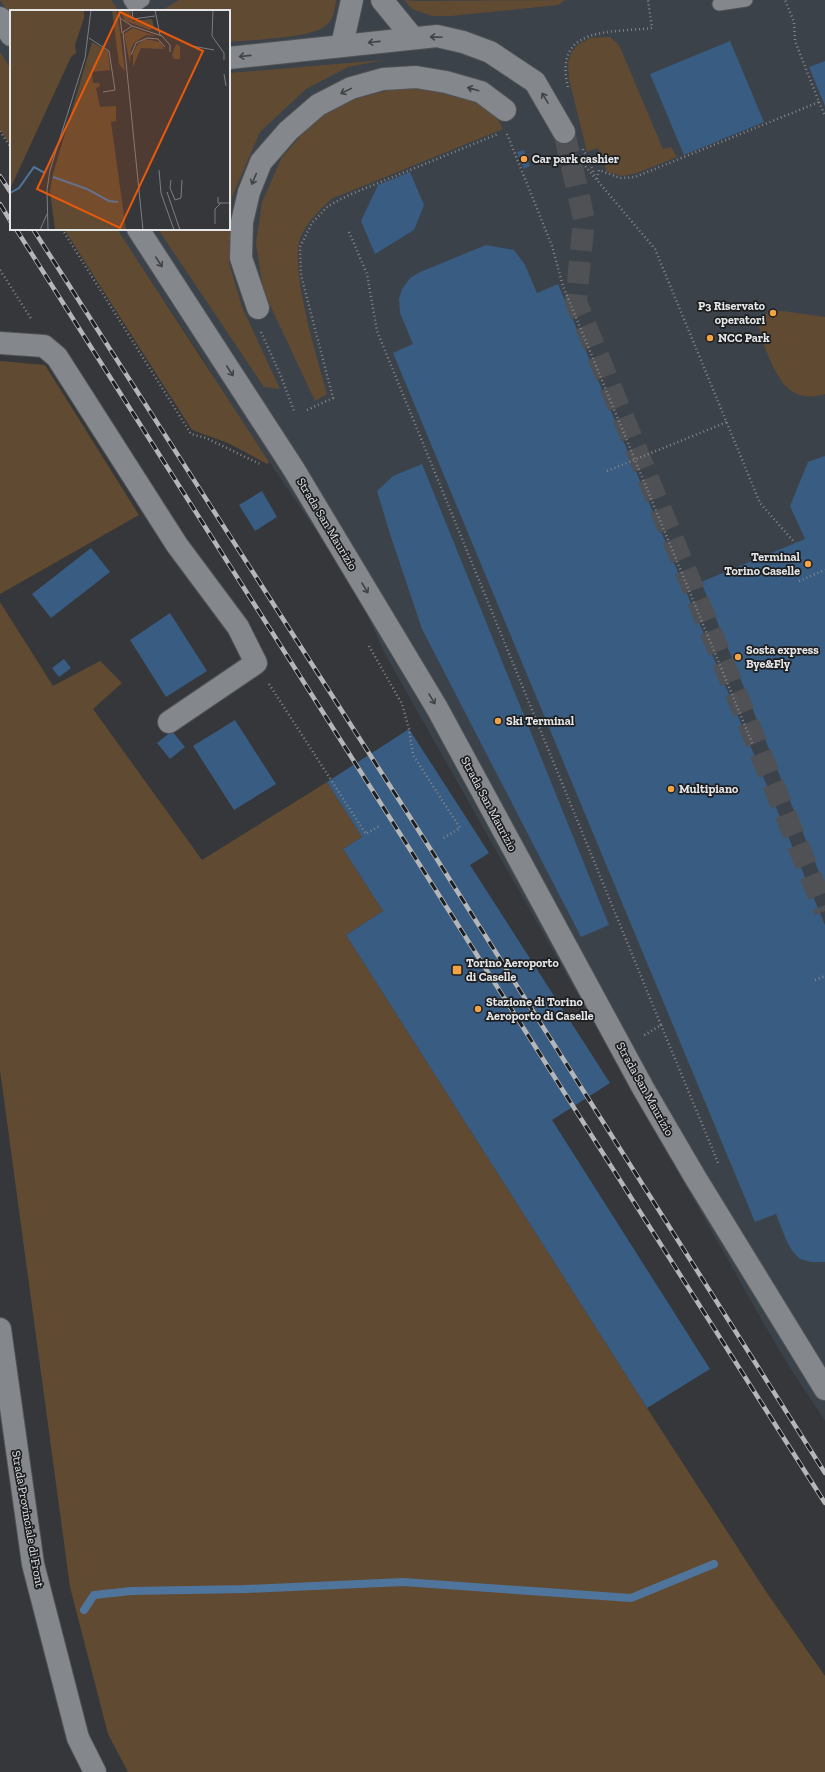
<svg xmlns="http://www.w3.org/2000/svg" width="825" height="1772" font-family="'Zilla Slab',serif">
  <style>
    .built { fill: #3b424a }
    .green { fill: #614a32 }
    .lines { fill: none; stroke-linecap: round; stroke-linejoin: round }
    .stream { stroke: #50759c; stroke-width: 8 }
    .building { fill: #395c82 }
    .minor-tunnel { stroke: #4f5154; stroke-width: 22; stroke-dasharray: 22 11; stroke-linecap: butt }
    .service-casing { stroke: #505355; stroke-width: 15 }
    .minor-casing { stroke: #505355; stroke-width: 24 }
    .secondary-casing { stroke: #505355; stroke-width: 24 }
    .path { stroke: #86878a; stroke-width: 2.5; stroke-dasharray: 1 3; stroke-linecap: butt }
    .service { stroke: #84878b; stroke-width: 13 }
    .minor { stroke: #84878b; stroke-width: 22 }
    .secondary { stroke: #84878b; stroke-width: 22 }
    .rail-casing { stroke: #b4b6b8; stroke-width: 4.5 }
    .rail { stroke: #1d1e20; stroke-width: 3; stroke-dasharray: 9; stroke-linecap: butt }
    .oneway { stroke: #414345 }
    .poi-dot { fill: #f4a344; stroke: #1d1e20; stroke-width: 1.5 }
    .labels { text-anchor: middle; stroke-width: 3.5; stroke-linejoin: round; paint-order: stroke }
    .poi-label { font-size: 12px; font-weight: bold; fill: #e5e6e8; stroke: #1d1e20; text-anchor: start }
    .street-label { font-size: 12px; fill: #e5e6e8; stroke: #1d1e20 }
    .inset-river { fill: none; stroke: #50759c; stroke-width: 2 }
    .inset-road { fill: none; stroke: #7b7d80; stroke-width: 1 }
    .view { fill: #e8590c; fill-opacity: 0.15; stroke: #e8590c; stroke-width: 2 }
    .inset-edge { fill: none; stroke: #e5e6e8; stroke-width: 2 }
  </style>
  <rect width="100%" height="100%" fill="#35373a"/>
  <!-- built -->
  <path class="built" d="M 0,0 L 825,0 L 825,1421 L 790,1368 L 763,1322 L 385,654 L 366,613 L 328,548 L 233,409 L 201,356 L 116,229 L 229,229 L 229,11 L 11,11 L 11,70 L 0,53 Z"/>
  <!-- green -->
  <path class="green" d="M 0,0 L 111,0 L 119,11 L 11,11 L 11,16 Z
    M 179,0 L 336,0 C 335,10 333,21 324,27 C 309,38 250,40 229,42 L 229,11 L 161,11 Z
    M 404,0 L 417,1 L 565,0 L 558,5 L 451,16 L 432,16 L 412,9 Z
    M 610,37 L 619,45 L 663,149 L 671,147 L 677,157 L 637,173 L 623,176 L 607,172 L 598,148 L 587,152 L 569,79 L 568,62 L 572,51 L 579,44 L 590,38 Z
    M 0,52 L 11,69 L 11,147 L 0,129 Z
    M 384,60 L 348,67 L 306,89 L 260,132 L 232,197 L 229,263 L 242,307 L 280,389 L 264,387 L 158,229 L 229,229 L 229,73 Z
    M 398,88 L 442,89 L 472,97 L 495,114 L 503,129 L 331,199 C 320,210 308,221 301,236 C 288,266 318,360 327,394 L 315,401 L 263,290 L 256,243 L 262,202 L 282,157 L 311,124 L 343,102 Z
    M 64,229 L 117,229 L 269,462 L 267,464 L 228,443 L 192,430 Z
    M 769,311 L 783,311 L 825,317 L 825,394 C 792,404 779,382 768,355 C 763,344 759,334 759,322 Z
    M 0,361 L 45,365 L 139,515 L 0,594 Z
    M 0,602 L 53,686 L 100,661 L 122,683 L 93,709 L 202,860 L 327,782 L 362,837 L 343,849 L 383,911 L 346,935 L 647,1408 L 767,1593 L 825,1676 L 825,1772 L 128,1772 L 108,1734 L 70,1587 L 0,1070 Z"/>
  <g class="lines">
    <!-- stream -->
    <path class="stream" d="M 84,1610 L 94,1595 L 131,1591 L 246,1589 L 403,1582 L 631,1598 L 714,1564"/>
  </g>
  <!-- building -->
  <path class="building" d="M 730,41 L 764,122 L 684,155 L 650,74 Z
    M 825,61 L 825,106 L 809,67 Z
    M 524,150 L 530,166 L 524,169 L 517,152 Z
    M 410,172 L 424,205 L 414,230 L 375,254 L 361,221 L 378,185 Z
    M 486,245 L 514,250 L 525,265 L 537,293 L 558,284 L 825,925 L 825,1262 L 811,1262 L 800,1259 L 793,1252 L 787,1242 L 776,1214 L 755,1222 L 393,353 L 413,344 L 400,313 L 399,299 L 402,289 L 410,278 L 420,272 Z
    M 825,456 L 825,887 L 701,582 L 805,539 L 790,506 L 808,462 Z
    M 422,464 L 609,925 L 581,937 L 422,629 L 390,534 L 377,491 L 393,476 Z
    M 262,491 L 277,517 L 255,531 L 239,505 Z
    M 91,548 L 110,572 L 51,618 L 32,594 Z
    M 170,613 L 207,671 L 166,697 L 130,640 Z
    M 64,659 L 71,668 L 59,677 L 52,668 Z
    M 235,720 L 276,784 L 234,810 L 193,746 Z
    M 409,729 L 489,853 L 470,865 L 610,1083 L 552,1120 L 710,1369 L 647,1408 L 346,935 L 383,911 L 343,849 L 362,837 L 327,782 Z
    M 172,731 L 185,747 L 170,759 L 157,743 Z"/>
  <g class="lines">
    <!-- minor-tunnel -->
    <path class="minor-tunnel" d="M 564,132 L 584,219 L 576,302 L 825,911"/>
    <defs>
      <path id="service" d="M 130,0 L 134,6 L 143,0
        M 719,4 L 746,0"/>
      <path id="minor" d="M 382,0 L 413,38
        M 0,18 L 11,35
        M 342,45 L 352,0
        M 229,58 L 437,36 L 463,42 L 490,52 L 535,82 L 564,132
        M 138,229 L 293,468 L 437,708 L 643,1088 L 695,1177 L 825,1389
        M 258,308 L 241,258 L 242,222 L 249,192 L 261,162 L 288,131 L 318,105 L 351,88 L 383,79 L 416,77 L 446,82 L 481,92 L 505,110
        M 0,343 L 44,346 L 57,357 L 177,545 L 238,627 L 256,663 L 169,722"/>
      <path id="secondary" d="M 0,1329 L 33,1564 L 78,1738 L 95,1772"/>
    </defs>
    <!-- service casing -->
    <use href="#service" class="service-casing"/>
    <!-- minor casing -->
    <use href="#minor" class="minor-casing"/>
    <!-- secondary casing -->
    <use href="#secondary" class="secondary-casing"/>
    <!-- path -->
    <path class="path" d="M 568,87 C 553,26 610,33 652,28 L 648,0
      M 819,102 L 825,116
      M 0,131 L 11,148
      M 507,134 L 552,246 L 563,286 L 753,745
      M 583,149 L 595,175
      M 575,154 L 655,249 L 760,503 L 795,543
      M 597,179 L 599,170 L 620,178 L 635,177 L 819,102 L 795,41 L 794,22 L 785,0
      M 62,229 L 191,434 L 206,438 L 260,464
      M 349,232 L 367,274 L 377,331 L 661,1025 L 643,1036
      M 0,270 L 32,320
      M 261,332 L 280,374 L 294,411
      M 307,410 L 333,398 L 301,275 L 300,247 L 312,223 L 328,206 L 349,195 L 498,134
      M 607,471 L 727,422
      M 799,581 L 825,570
      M 369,646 L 402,704 L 409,729 L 413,755 L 460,828 L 442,839
      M 269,684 L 366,834 L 379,826
      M 815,980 L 825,976
      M 661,1025 L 719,1165"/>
    <!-- service -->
    <use href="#service" class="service"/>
    <!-- minor -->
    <use href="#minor" class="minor"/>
    <!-- secondary -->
    <use href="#secondary" class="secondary"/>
    <defs>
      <path id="rail" d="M 0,176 L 11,193
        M 0,204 L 11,222
        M 16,229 L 825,1503
        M 33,229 L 433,853 L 825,1473"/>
    </defs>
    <!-- rail casing -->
    <use href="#rail" class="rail-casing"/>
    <!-- rail -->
    <use href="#rail" class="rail"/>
  </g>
  <!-- one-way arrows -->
  <defs><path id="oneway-shaft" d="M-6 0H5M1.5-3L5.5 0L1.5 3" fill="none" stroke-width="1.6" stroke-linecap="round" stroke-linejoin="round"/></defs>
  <g class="oneway">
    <use href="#oneway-shaft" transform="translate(436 37) rotate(-178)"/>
    <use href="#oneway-shaft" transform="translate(374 42) rotate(174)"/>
    <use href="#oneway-shaft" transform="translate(245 56) rotate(174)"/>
    <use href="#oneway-shaft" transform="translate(473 89) rotate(-164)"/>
    <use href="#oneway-shaft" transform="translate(346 91) rotate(154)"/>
    <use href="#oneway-shaft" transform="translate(545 98) rotate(-121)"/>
    <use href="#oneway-shaft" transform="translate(254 179) rotate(113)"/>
    <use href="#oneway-shaft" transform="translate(159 262) rotate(57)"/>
    <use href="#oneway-shaft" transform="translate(230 371) rotate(57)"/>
    <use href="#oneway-shaft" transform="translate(365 588) rotate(59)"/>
    <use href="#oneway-shaft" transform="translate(432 699) rotate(59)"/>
  </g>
  <!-- markers -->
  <g class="poi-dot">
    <circle cx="524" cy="159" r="4"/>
    <circle cx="773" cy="313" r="4"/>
    <circle cx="710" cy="338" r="4"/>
    <circle cx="808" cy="564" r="4"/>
    <circle cx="738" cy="657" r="4"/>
    <circle cx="498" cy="721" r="4"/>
    <circle cx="671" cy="789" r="4"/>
    <rect x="452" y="965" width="10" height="10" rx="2"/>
    <circle cx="478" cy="1009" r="4"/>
  </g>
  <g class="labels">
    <!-- poi labels -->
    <g class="poi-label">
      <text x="532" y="163">Car park cashier</text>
      <text x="765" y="310" text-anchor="end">P3 Riservato<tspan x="765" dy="14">operatori</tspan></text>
      <text x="718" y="342">NCC Park</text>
      <text x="800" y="561" text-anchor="end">Terminal<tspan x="800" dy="14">Torino Caselle</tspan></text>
      <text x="746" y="654">Sosta express<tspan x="746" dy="14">Bye&amp;Fly</tspan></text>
      <text x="506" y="725">Ski Terminal</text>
      <text x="679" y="793">Multipiano</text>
      <text x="466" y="967">Torino Aeroporto<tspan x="466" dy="14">di Caselle</tspan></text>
      <text x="486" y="1006">Stazione di Torino<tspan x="486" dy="14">Aeroporto di Caselle</tspan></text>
    </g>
    <!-- street labels -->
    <g class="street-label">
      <text transform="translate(327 524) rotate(59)" y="4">Strada San Maurizio</text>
      <text transform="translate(489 804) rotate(62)" y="4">Strada San Maurizio</text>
      <text transform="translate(645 1089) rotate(61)" y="4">Strada San Maurizio</text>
      <text transform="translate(28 1519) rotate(80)" y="4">Strada Provinciale di Front</text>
    </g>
  </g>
  <!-- overview -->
  <g transform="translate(10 10)">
    <rect width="220" height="220" fill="#35373a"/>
    <path d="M 0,0 L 74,0 L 74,8 L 65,35 L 66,43 L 61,47 L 0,179 ZM 102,0 L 107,0 L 115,61 L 109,54 ZM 110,0 L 120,0 L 123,11 L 142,9 L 144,17 L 140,20 L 115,11 ZM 123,18 L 146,26 L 136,25 L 124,33 L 121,39 L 120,54 L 114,24 ZM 135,29 L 150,32 L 154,39 L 131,38 L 123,57 L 123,43 L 127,35 ZM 82,32 L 98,41 L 100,60 L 82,62 L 83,73 L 89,73 L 90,76 L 86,78 L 90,97 L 106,96 L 106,111 L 101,112 L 116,220 L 45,220 L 40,181 L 43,164 ZM 166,34 L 170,36 L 170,49 L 164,49 L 162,45 Z" fill="#614a32"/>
    <path class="inset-river" d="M 43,167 L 77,179 L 99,191 L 108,192M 0,183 L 9,178 L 24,157 L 35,163"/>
    <path class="inset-road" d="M 109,0 L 112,23M 122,0 L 123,9 L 145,6M 145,0 L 150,25M 203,0 L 202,26 L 214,43 L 214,50M 110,8 L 122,16M 79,28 L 99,41 L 105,80 L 93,82M 182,36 L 204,40M 121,45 L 126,33 L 137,28 L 148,29 L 155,37M 214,64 L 216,76M 149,160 L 151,183 L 164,220M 161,170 L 160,178 L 165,190 L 171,188 L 172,170M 157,182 L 170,220M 208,187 L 208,193 L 220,193M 205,214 L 205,199 L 211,193M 30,220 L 37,204M 38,220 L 37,180 L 40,160 L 75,48 L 81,0M 133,220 L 113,22 L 122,16 L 152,26 L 160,35 L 160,42"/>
    <path class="view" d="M 110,2 L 193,41 L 110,218 L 27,179 Z"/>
    <rect width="220" height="220" class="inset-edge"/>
  </g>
</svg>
